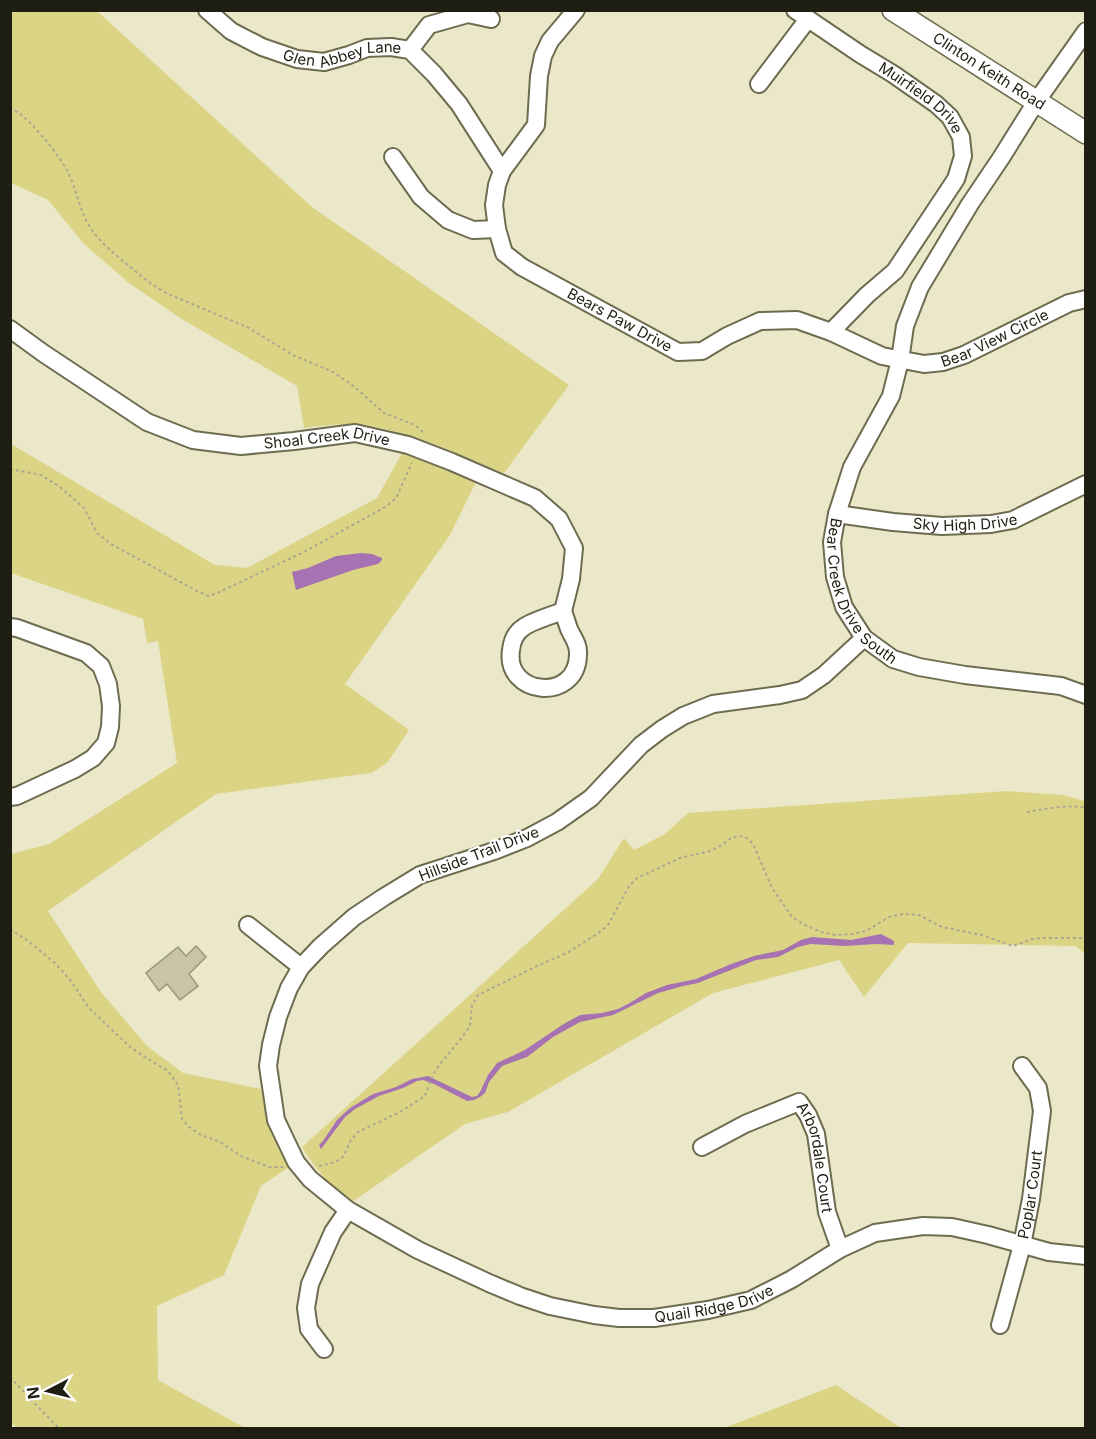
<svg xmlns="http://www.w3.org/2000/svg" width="1096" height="1439" font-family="Inter,sans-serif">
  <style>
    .green { fill: #dcd485 }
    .water { fill: #a672b2 }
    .building { fill: #c7c5a6; stroke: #9a977a; stroke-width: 1.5 }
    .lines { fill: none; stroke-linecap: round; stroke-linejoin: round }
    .minor-casing { stroke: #6e6c50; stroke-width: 20 }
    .major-casing { stroke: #6e6c50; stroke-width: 24 }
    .path { stroke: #aba890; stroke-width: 2; stroke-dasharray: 3 3; stroke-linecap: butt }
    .minor { stroke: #fff; stroke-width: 16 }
    .major { stroke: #fff; stroke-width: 21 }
    .labels { text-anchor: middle; stroke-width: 4.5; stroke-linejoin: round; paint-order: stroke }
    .street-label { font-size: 15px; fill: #1f1e13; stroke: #fff }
  </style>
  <rect width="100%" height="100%" fill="#ebe8c9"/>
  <!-- green -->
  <path class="green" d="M 11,10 L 97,11 L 312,207 L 569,385 L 504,473 C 461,456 415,433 369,426 C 347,423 326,425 304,428 L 297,386 L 180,318 L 129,283 L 84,244 L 48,200 L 11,183 Z
    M 11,444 L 215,565 L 247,568 L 377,498 L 402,453 L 476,482 L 450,535 L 345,684 L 409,730 L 387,763 L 371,773 L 216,794 L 48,911 L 101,992 L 147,1046 L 183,1073 L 261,1089 C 266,1119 274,1141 289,1167 L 261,1186 L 224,1275 L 157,1306 L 158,1380 L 245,1428 L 17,1428 L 11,1422 L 11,854 L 49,844 L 177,763 L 158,641 L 147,643 L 143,619 L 11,573 Z
    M 1007,791 L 1063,795 L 1085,801 L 1085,954 L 1075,946 L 908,943 L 864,997 L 839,960 L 713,993 L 508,1112 L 465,1124 L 352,1202 C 330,1186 316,1170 302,1147 L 598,879 L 624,838 L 634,850 L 665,834 L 688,813 Z
    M 836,1385 L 901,1428 L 724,1428 Z"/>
  <!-- water -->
  <path class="water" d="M 361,553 L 372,554 L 382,558 L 382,560 L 378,564 L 353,570 L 296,590 L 292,572 L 308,568 L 336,556 Z
    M 881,934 L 894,941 L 894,945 L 876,944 L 845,946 L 811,944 L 798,947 L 778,957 L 756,960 L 698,983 L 683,986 L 658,993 L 613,1015 L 580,1022 L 553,1037 L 527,1057 L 502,1066 L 489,1082 L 485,1093 L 480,1097 L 474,1100 L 467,1101 L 434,1084 L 423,1080 L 417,1081 L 403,1088 L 379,1096 L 355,1109 L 345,1117 L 321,1149 L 319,1145 L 323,1141 L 337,1120 L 350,1108 L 373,1094 L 396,1087 L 412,1079 L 428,1076 L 472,1097 L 477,1096 L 480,1092 L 488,1075 L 497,1063 L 525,1050 L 562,1025 L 580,1015 L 602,1013 L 618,1009 L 628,1004 L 646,993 L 667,985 L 696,979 L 731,964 L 754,956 L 783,950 L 801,940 L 812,937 L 851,940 Z"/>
  <!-- building -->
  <path class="building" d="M 196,946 L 206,957 L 189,974 L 198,986 L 180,1000 L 167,984 L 159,991 L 146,973 L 178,947 L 186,956 Z"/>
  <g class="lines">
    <defs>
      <g id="minor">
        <path id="s1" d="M 207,10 L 231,31 L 262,47 L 297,59 L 324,62 L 349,55 L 367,48 L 391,47 L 410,50 L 434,74 L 459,104 L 502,171"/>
        <path id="s2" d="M 576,10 L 550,41 L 543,56 L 539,76 L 536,125 L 502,171 L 497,185 L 494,205 L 497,229 L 504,253 L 522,267 L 678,352 L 702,351 L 727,336 L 760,321 L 797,320 L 831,332 L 882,356 L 924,364 L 943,362 L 964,355 L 1069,303 L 1086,299"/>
        <path id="s3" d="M 795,10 L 860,54 L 893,74 L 936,104 L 950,117 L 961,137 L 963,156 L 956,179 L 895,271 L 867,295 L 831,332"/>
        <path id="s4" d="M 1086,31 L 1036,102 L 1001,158 L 970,204 L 920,287 L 905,326 L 900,360 L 891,396 L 852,467 L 837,514 L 832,542 L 835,577 L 844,607 L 864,638 L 893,659 L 919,667 L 965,675 L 1061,686 L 1086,695"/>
        <path d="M 410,50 L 429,25 L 468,14 L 491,19"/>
        <path d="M 759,84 L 808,19"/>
        <path d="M 393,157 L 421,197 L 448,220 L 473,230 L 497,229"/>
        <path id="s5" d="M 10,329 L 43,353 L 147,422 L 193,440 L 241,446 L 294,441 L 355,433 L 408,445 L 452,462 L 535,498 L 559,519 L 574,548 L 571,579 L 563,611"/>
        <path id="s6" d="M 837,514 L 893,522 L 942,526 L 991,524 L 1013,520 L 1086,484"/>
        <path d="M 563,611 C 565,617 567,623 569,629 C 573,638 579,644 578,655 C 577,703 504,696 511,650 C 512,641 516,632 524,627 C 532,621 553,615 563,611 Z"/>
        <path d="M 10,627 L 17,628 L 86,653 L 101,666 L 108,684 L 111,706 L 110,727 L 106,743 L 93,758 L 75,769 L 17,796 L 10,797"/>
        <path id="s7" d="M 864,638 L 824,675 L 802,690 L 780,695 L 713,704 L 683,716 L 662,729 L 641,745 L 591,798 L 557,822 L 527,838 L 494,851 L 420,875 L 384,897 L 354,917 L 321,946 L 301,967 L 289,988 L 278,1017 L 271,1045 L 268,1066 L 276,1120 L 296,1162 L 310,1179 L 348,1210 L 418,1250 L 489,1283 L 520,1296 L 550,1306 L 594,1315 L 619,1318 L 654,1318 L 708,1310 L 751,1300 L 792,1279 L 840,1249 L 875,1233 L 923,1226 L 952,1227 L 988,1235 L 1049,1252 L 1086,1256"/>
        <path d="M 248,925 L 301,967"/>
        <path id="s8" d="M 702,1147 L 745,1124 L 799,1102 L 808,1115 L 816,1134 L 827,1212 L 840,1249"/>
        <path id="s9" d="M 1000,1325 L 1022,1245 L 1031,1199 L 1042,1111 L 1038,1088 L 1022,1066"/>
        <path d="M 324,1349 L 309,1329 L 306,1308 L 310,1284 L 333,1232 L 348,1210"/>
      </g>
      <g id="major">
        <path id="s10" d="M 893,10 L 1086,133"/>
      </g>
    </defs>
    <!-- minor casing -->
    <use href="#minor" class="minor-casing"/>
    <!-- major casing -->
    <use href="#major" class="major-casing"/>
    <!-- path -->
    <path class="path" d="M 10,107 C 15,111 21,114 25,118 C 40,132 58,154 68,172 C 77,190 79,210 90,227 C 100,243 115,254 129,266 C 141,276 152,285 166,293 L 249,328 L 293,355 L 333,372 L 355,387 L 384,413 L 415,425 L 422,431 L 422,435
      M 10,469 L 41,475 L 60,487 L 84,508 L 97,533 L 111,544 L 197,591 L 208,596 L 215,594 L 304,552 L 387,506 L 396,498 L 412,463
      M 1027,812 C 1046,809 1067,804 1086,808
      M 10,929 L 27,940 L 55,963 L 71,981 L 89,1008 L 129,1046 L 143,1056 L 168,1071 L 178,1085 L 182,1119 L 188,1126 L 199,1134 L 220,1142 L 241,1156 L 256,1162 L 270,1167 L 284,1167
      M 319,1166 L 336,1162 L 343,1157 L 351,1140 L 358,1132 L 400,1112 L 425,1096 L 432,1077 L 439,1065 L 460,1040 L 470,1026 L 472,1005 L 478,995 L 535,967 L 567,953 L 597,934 L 608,925 L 629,886 L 637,878 L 680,858 L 710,851 L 722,845 L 731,838 L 740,836 L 749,839 L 754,846 L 772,888 L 792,917 L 805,925 L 821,932 L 835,935 L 853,934 L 866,931 L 889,917 L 903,914 L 919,915 L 942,927 L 982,935 L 1013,946 L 1032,939 L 1043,938 L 1086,938
      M 10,1377 L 41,1410 L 59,1428"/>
    <!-- minor -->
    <use href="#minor" class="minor"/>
    <!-- major -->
    <use href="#major" class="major"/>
  </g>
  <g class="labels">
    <!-- street labels -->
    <g class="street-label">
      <text dy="5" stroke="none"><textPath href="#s1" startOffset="150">Glen Abbey Lane</textPath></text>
      <text dy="5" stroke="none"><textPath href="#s10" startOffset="114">Clinton Keith Road</textPath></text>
      <text dy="5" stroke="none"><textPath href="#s3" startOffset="154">Muirfield Drive</textPath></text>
      <text dy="5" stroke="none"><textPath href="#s2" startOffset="402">Bears Paw Drive</textPath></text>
      <text dy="5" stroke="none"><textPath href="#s2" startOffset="806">Bear View Circle</textPath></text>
      <text dy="5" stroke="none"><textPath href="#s5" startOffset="350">Shoal Creek Drive</textPath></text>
      <text dy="5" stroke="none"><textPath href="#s6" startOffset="129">Sky High Drive</textPath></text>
      <text dy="5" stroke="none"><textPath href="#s4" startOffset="636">Bear Creek Drive South</textPath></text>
      <text transform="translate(479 854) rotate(-21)" y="5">Hillside Trail Drive</text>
      <text dy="5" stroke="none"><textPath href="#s8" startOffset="166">Arbordale Court</textPath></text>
      <text dy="5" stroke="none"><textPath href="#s9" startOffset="134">Poplar Court</textPath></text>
      <text dy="5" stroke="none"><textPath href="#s7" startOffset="1336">Quail Ridge Drive</textPath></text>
    </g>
  </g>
  <!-- border -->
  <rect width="1096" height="1439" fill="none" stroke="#1f1e13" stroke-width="24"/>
  <!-- north arrow -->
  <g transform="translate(48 1391) rotate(263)" stroke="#ffffff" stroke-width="4.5" paint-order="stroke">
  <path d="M0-4.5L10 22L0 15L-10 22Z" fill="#1f1e13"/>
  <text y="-9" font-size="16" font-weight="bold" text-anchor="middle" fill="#1f1e13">N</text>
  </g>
</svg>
